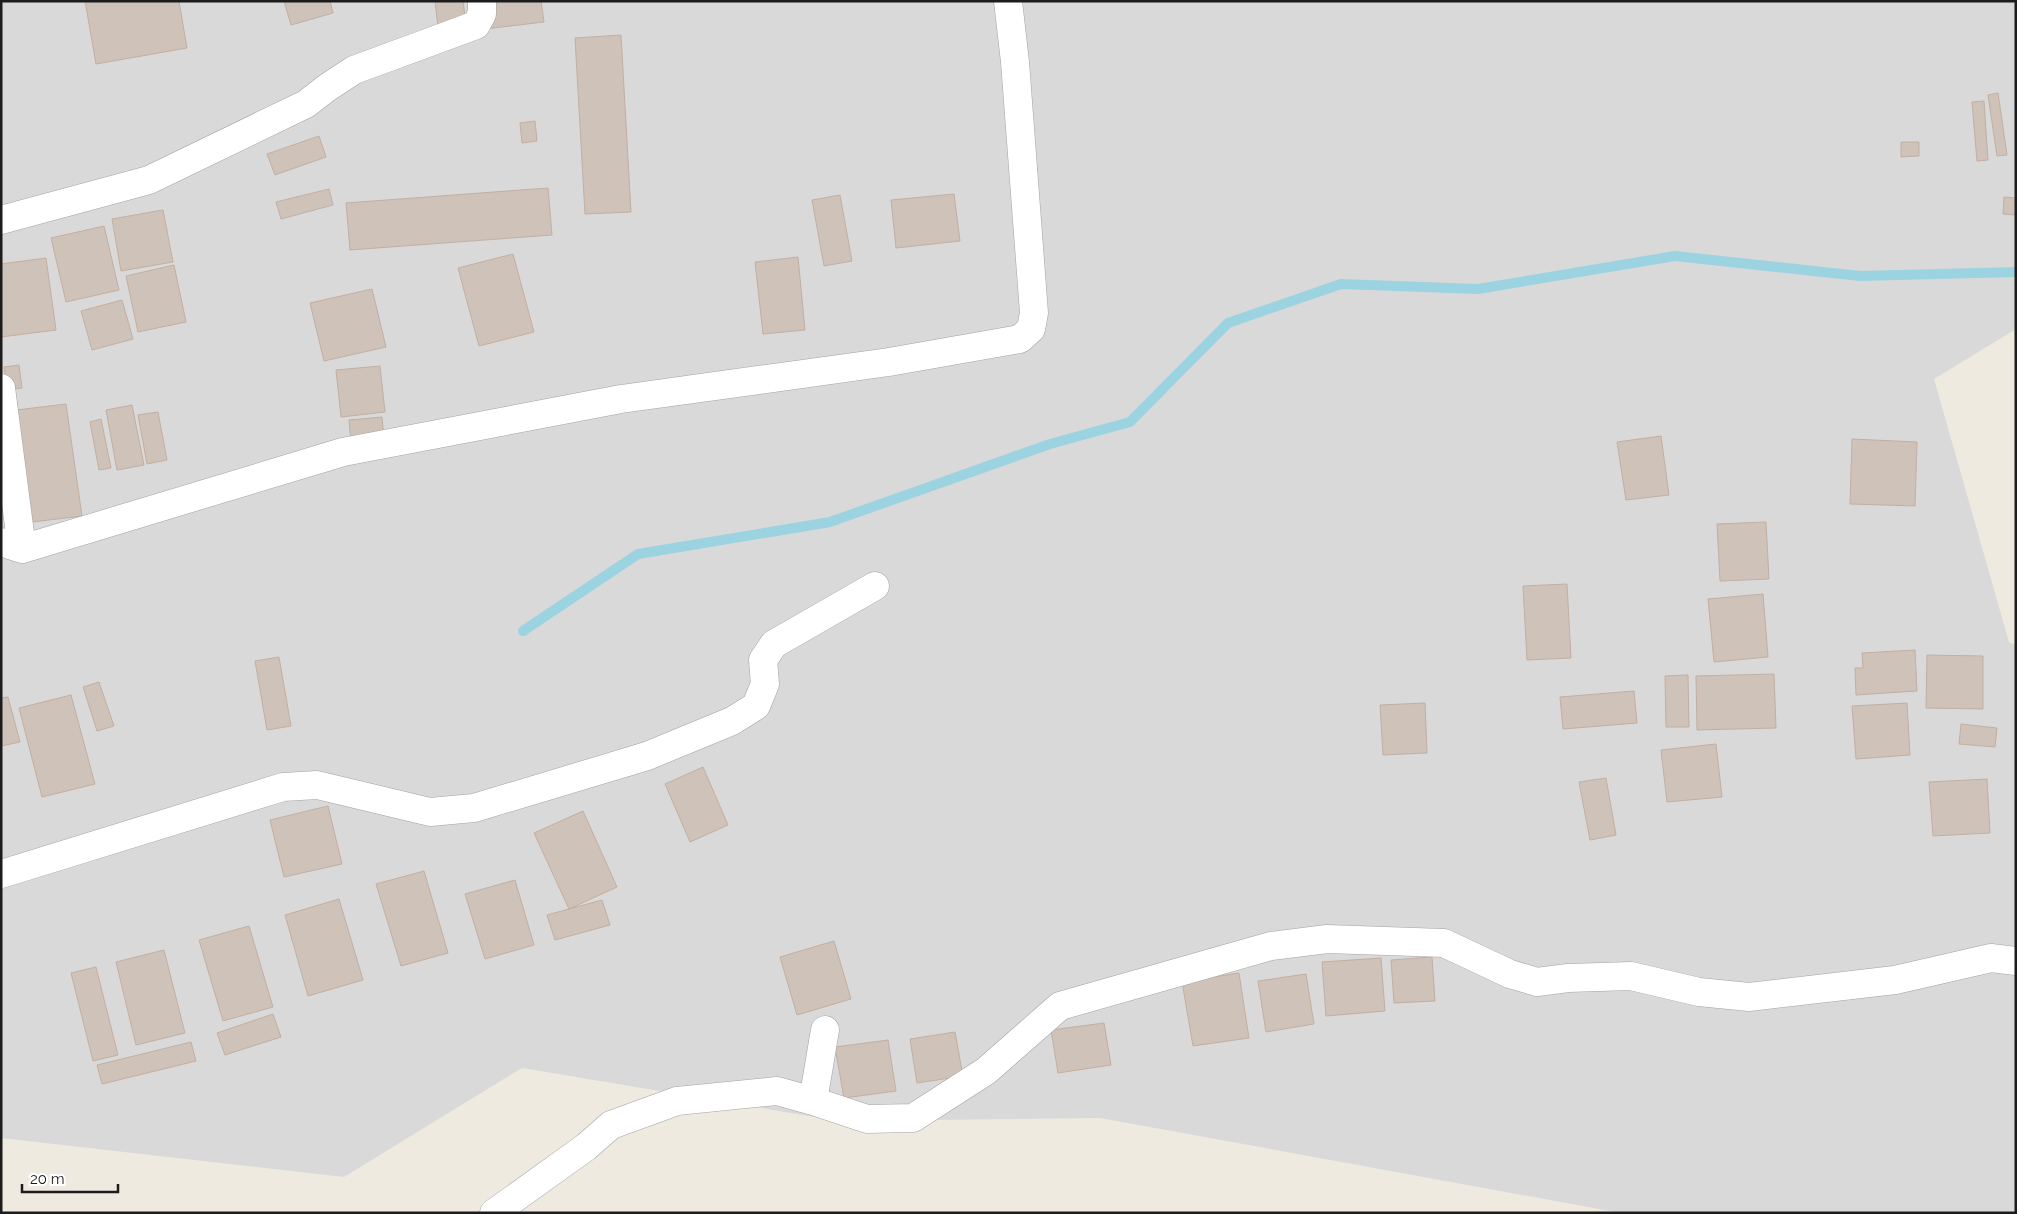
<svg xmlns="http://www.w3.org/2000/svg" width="2017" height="1214" font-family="Raleway,sans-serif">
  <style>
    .residential { fill: #dad9d9 }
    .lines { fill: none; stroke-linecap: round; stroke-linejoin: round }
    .stream { stroke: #9cd3e1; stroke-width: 10 }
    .building { fill: #cfc2b9; stroke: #c2afa1 }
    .minor-casing { stroke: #a3a3a3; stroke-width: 29 }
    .minor { stroke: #fff; stroke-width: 28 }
  </style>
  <rect width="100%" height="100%" fill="#efeae0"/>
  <!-- residential -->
  <path class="residential" d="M 1,1 L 2016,1 L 2016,329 L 1934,379 L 2009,642 L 2016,645 L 2016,1213 L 1621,1213 L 1100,1118 L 839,1121 L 522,1068 L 344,1177 L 1,1138 Z"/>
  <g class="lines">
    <!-- stream -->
    <path class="stream" d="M 523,631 L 638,554 L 830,522 L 1050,444 L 1130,422 L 1228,323 L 1341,284 L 1478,289 L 1675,256 L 1860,276 L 2016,272"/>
  </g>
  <!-- building -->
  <path class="building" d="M 85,1 L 179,1 L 187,48 L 96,64 Z
    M 284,1 L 330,1 L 333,13 L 291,25 Z
    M 435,1 L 463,1 L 467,33 L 439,36 Z
    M 482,1 L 541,1 L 544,22 L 485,29 Z
    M 621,35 L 631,212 L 585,214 L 575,38 Z
    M 1998,93 L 2007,155 L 1997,156 L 1988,95 Z
    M 1984,101 L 1988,160 L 1977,161 L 1972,102 Z
    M 535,121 L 537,141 L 522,143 L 520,123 Z
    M 319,136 L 326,157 L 275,175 L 267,154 Z
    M 1901,142 L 1919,142 L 1919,156 L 1901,157 Z
    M 548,188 L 552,235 L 350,250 L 346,203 Z
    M 329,189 L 333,205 L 281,219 L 276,202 Z
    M 954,194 L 960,241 L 896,248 L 891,200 Z
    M 840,195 L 852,261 L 824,266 L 812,200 Z
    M 2004,197 L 2016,198 L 2016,215 L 2003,214 Z
    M 163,210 L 173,262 L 121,271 L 112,219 Z
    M 104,226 L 119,290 L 66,302 L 51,238 Z
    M 513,254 L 534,332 L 479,346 L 458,268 Z
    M 798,257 L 805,330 L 763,334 L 755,262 Z
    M 46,258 L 56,330 L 1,337 L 1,264 Z
    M 174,265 L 186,322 L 138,332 L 126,276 Z
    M 372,289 L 386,347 L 324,361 L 310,303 Z
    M 122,300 L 133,339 L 92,350 L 81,311 Z
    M 19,365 L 22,388 L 7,390 L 4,367 Z
    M 380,366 L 385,412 L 341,417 L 336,370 Z
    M 66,404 L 82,516 L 24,523 L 8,411 Z
    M 132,405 L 144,465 L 117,470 L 106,410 Z
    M 158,412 L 167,460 L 147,464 L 138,415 Z
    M 382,417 L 384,439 L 351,442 L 349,420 Z
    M 101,419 L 111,468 L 99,470 L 90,422 Z
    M 1661,436 L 1669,495 L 1626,500 L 1617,442 Z
    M 1852,439 L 1917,442 L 1915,506 L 1850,504 Z
    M 1766,522 L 1769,579 L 1720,581 L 1717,524 Z
    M 1567,584 L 1571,658 L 1527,660 L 1523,586 Z
    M 1763,594 L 1768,657 L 1714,662 L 1708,599 Z
    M 1915,650 L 1917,691 L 1856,695 L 1855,668 L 1863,668 L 1862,653 Z
    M 1927,655 L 1983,656 L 1983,709 L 1926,708 Z
    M 279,657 L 291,726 L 267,730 L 255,661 Z
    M 1774,674 L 1776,728 L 1697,730 L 1696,676 Z
    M 1688,675 L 1689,727 L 1666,727 L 1665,676 Z
    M 99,682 L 114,726 L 97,731 L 83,687 Z
    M 1634,691 L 1637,723 L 1563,729 L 1560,697 Z
    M 71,695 L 95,784 L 42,797 L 19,708 Z
    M 8,697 L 20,742 L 1,746 L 1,698 Z
    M 1425,703 L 1427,753 L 1383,755 L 1380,705 Z
    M 1907,703 L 1910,755 L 1856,759 L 1852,706 Z
    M 1961,724 L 1997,728 L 1995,747 L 1959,744 Z
    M 1716,744 L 1722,797 L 1667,802 L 1661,750 Z
    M 703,767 L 728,825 L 690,842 L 665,784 Z
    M 1606,778 L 1616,835 L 1590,840 L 1579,782 Z
    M 1987,779 L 1990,833 L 1933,836 L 1929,782 Z
    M 328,806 L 342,864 L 284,877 L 270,820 Z
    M 583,811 L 617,887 L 569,909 L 534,833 Z
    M 424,871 L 448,953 L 401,966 L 376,884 Z
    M 515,880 L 534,945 L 485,959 L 465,894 Z
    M 339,899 L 363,980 L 308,996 L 285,915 Z
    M 602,900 L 610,925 L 555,940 L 547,915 Z
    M 249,926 L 273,1007 L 223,1021 L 199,940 Z
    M 834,941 L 851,999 L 797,1015 L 780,957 Z
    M 164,950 L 185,1033 L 136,1045 L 116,962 Z
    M 1432,957 L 1435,1001 L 1394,1003 L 1391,960 Z
    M 1381,958 L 1385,1011 L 1326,1016 L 1322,962 Z
    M 96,967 L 118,1055 L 93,1061 L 71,973 Z
    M 1239,973 L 1249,1038 L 1193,1046 L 1182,982 Z
    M 1306,974 L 1314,1024 L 1266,1032 L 1258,981 Z
    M 273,1014 L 281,1037 L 225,1055 L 217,1033 Z
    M 1104,1023 L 1111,1065 L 1058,1073 L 1051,1030 Z
    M 955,1032 L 963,1076 L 917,1083 L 910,1039 Z
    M 888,1040 L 896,1091 L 844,1098 L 835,1047 Z
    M 191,1042 L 196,1061 L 102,1084 L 97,1065 Z"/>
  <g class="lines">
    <defs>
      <path id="minor" d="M 1,220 L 149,180 L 306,104 L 328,87 L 354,70 L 476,25 L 482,14 L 482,1
        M 1,388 L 22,549
        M 1,542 L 22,549 L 343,452 L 621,399 L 889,362 L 1020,339 L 1031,329 L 1034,313 L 1015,62 L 1008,1
        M 1,874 L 283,787 L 317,785 L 430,812 L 474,808 L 647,756 L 732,721 L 756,706 L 765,684 L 763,660 L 774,644 L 875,586
        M 813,1101 L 867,1119 L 913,1118 L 986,1071 L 1060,1006 L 1271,946 L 1327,939 L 1444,943 L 1510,974 L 1537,982 L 1568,978 L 1631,976 L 1699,992 L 1749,997 L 1895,980 L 1991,958 L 2016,961
        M 494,1213 L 586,1147 L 611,1125 L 677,1101 L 777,1091 L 813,1101 L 825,1030"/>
    </defs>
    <!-- minor casing -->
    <use href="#minor" class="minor-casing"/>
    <!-- minor -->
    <use href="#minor" class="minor"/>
  </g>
  <!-- border -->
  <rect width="2017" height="1214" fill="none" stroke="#1c1c1c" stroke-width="5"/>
  <!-- scale -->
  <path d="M22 1184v8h96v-8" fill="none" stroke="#1c1c1c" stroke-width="2.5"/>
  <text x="30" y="1184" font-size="15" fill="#1c1c1c" stroke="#ffffff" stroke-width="4" paint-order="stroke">20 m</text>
</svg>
